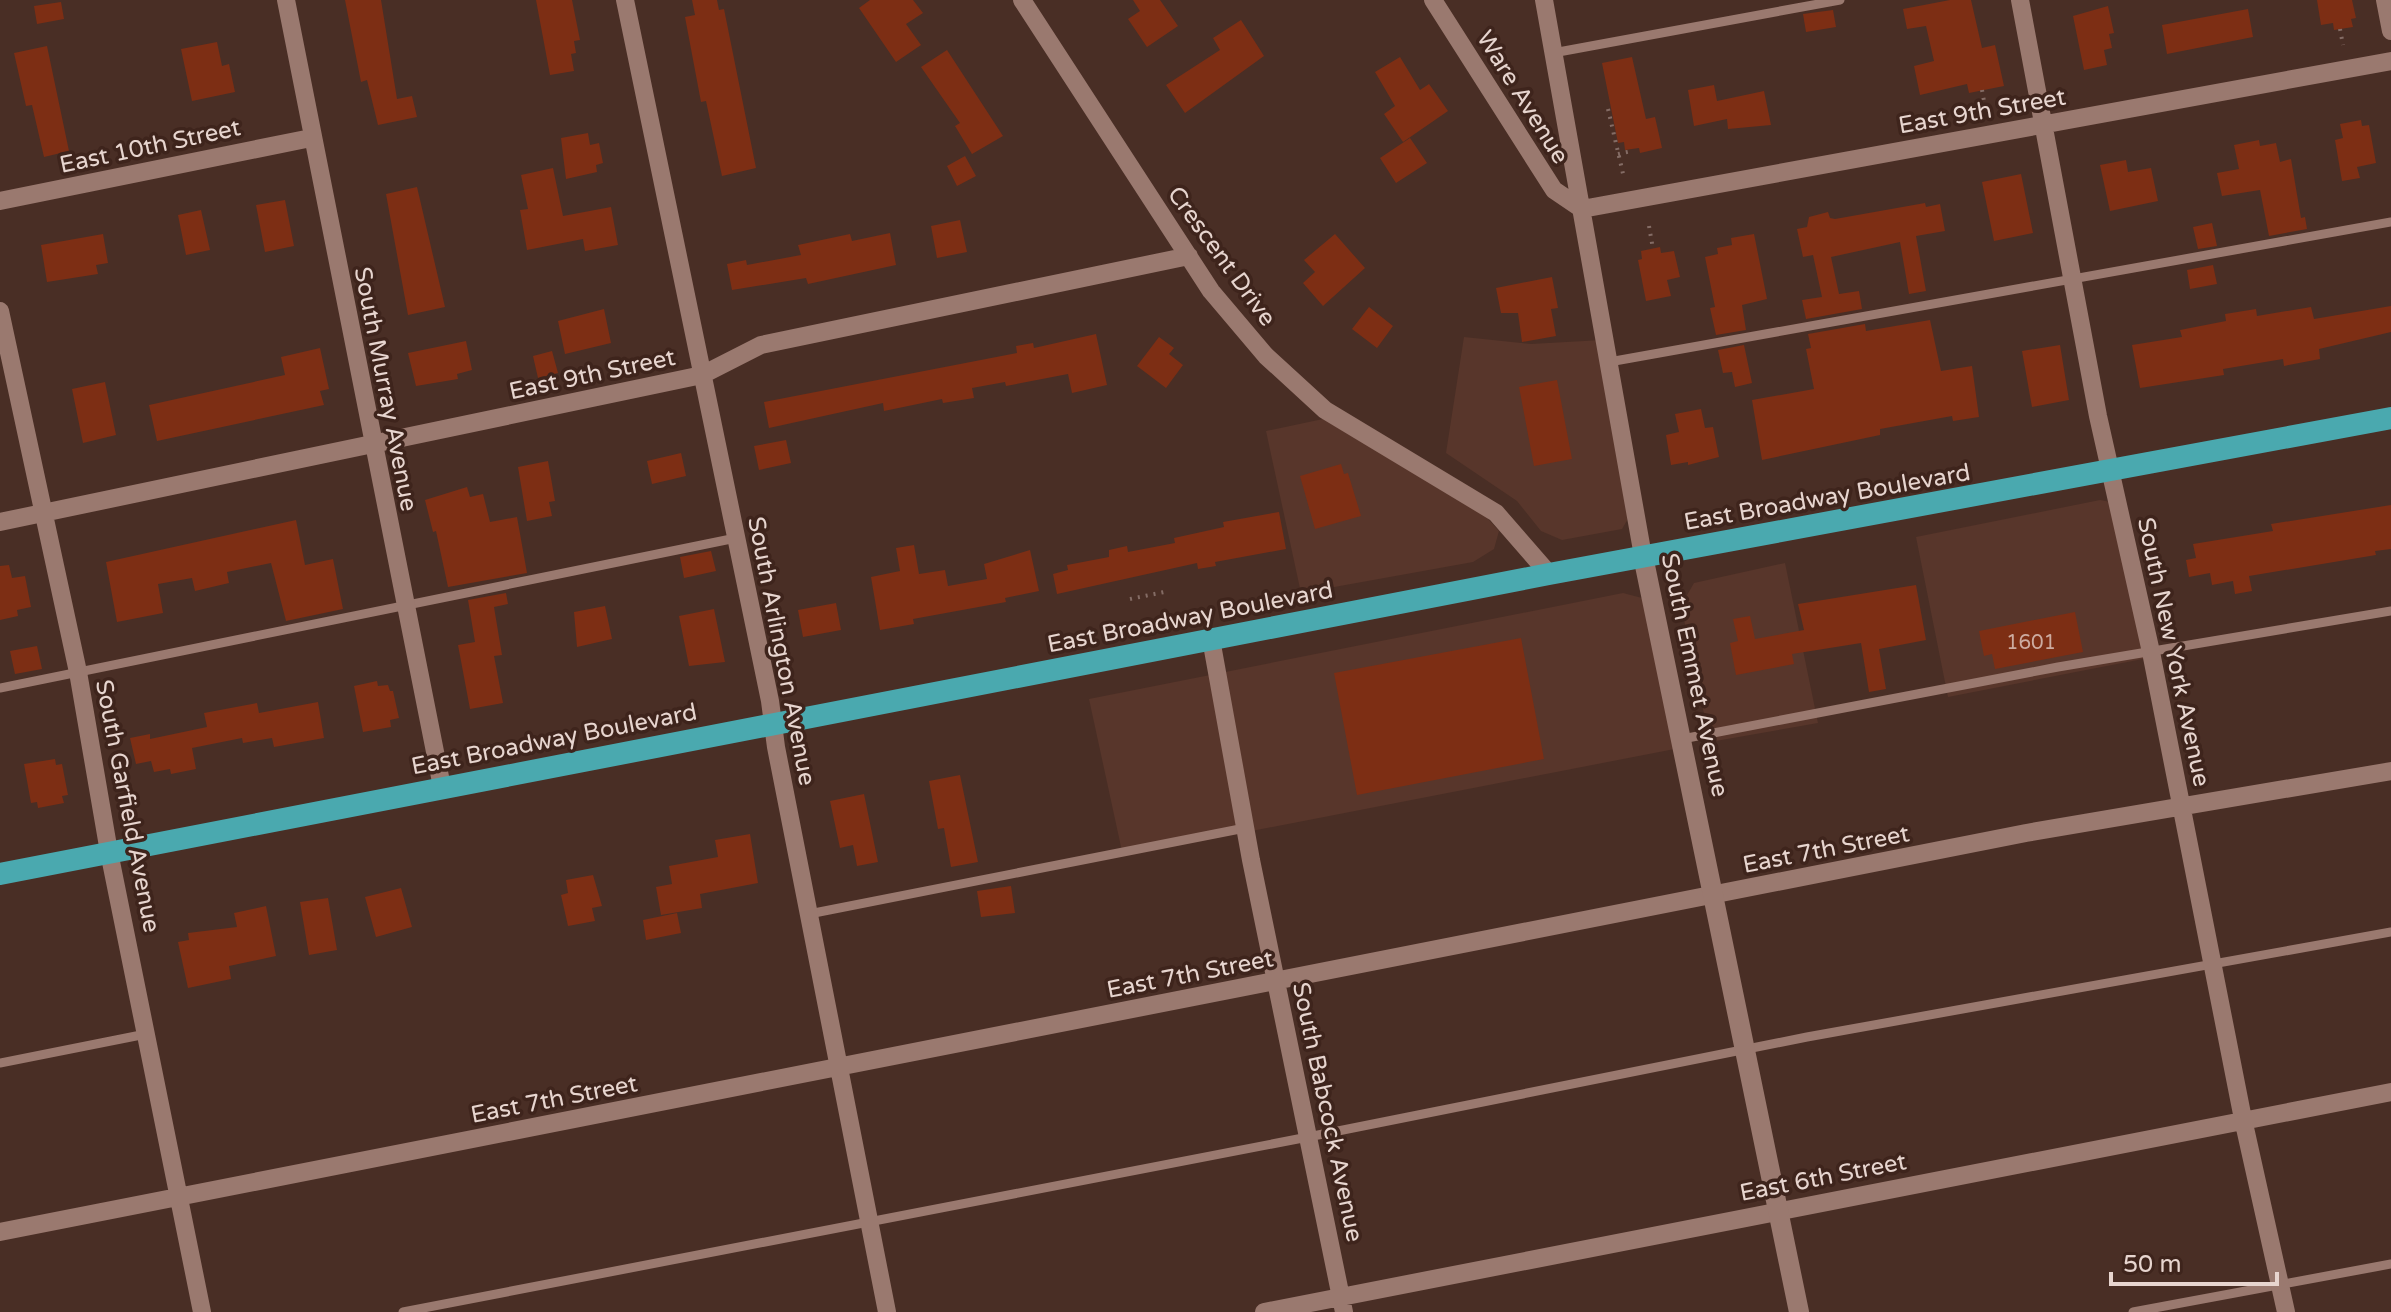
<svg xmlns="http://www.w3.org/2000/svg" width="2391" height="1312" font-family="'Varela Round',sans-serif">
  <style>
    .built { fill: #58362b }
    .building { fill: #7d2e14 }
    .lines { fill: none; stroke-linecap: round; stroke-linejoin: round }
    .path { stroke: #846c65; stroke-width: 4; stroke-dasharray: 2 6; stroke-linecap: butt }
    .service { stroke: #9a796f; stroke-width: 9 }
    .minor { stroke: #9a796f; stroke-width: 18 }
    .tertiary { stroke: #9a796f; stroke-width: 20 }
    .trunk { stroke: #4aa9af; stroke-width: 22 }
    .labels { text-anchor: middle; stroke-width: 7; stroke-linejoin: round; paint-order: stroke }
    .number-label { font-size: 20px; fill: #ccaba0 }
    .street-label { font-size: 24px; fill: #e7d5cf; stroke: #3e241c }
  </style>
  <rect width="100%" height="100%" fill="#492e25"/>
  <!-- built -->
  <path class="built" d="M 1464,337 L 1531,344 L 1602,340 L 1632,512 L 1622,529 L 1562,540 L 1541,531 L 1517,501 L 1446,453 Z
    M 1323,419 L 1481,511 L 1499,531 L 1494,549 L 1473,562 L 1301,593 L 1266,431 Z
    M 2100,500 L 2111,502 L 2153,657 L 1948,697 L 1916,537 Z
    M 1785,563 L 1818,723 L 1710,742 L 1683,615 L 1686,597 L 1694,583 Z
    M 1623,593 L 1642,598 L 1685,747 L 1123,856 L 1089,699 Z"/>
  <!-- building -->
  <path class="building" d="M 345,0 L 381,0 L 397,99 L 412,96 L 417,117 L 378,125 L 367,80 L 361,82 Z
    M 536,0 L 572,0 L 580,40 L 574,41 L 576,53 L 571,54 L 574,71 L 550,75 Z
    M 692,0 L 717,0 L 719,10 L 724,9 L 756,168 L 722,176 L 706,101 L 701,102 L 685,17 L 695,15 Z
    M 870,0 L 913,0 L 923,13 L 906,24 L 921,45 L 896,62 L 859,8 Z
    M 1133,0 L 1160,0 L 1178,26 L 1147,47 L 1128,19 L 1140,11 Z
    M 1950,0 L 1971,0 L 1982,48 L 1995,45 L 2004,86 L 1969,93 L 1967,84 L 1920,95 L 1914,66 L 1934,61 L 1926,26 L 1907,29 L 1903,9 Z
    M 2317,0 L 2352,0 L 2356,18 L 2351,19 L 2353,27 L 2334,30 L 2333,23 L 2321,25 Z
    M 61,2 L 64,19 L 37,24 L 34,6 Z
    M 2108,6 L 2114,33 L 2109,34 L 2112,48 L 2104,50 L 2107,65 L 2084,70 L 2073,16 Z
    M 2248,9 L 2253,37 L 2167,54 L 2162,25 Z
    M 1833,10 L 1836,27 L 1806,32 L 1803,14 Z
    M 1241,20 L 1264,56 L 1185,113 L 1166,85 L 1220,50 L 1213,38 Z
    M 217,42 L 222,66 L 229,64 L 235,92 L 192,101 L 181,49 Z
    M 47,46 L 69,151 L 44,157 L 32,105 L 26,106 L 14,53 Z
    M 947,50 L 1003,136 L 972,154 L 955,126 L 960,123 L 921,67 Z
    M 1400,57 L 1420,90 L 1429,84 L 1448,111 L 1403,142 L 1384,114 L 1395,106 L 1375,72 Z
    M 1632,57 L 1646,119 L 1655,117 L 1662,148 L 1640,153 L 1639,148 L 1625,150 L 1624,142 L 1618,143 L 1602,63 Z
    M 1714,85 L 1717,101 L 1764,91 L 1771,125 L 1728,129 L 1727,119 L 1694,126 L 1688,90 Z
    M 2361,120 L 2362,126 L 2369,125 L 2376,163 L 2357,167 L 2360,178 L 2342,181 L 2335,140 L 2343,138 L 2340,124 Z
    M 588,133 L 590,145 L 599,143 L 603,163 L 596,165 L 597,172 L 566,179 L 561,138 Z
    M 1410,138 L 1427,163 L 1396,183 L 1380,158 Z
    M 2259,140 L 2260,146 L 2276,143 L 2280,162 L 2291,159 L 2301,218 L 2305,217 L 2307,229 L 2269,236 L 2260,190 L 2222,196 L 2217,173 L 2239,169 L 2234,145 Z
    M 965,156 L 976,176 L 957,186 L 947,166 Z
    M 2126,160 L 2128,172 L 2151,168 L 2158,201 L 2110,211 L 2100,165 Z
    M 553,168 L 563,216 L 611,207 L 618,245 L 585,251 L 583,239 L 527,250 L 520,210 L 528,209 L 521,175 Z
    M 2021,174 L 2033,233 L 1994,241 L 1982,182 Z
    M 417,187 L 445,307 L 408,315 L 386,194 Z
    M 285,200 L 294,246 L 265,252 L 256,205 Z
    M 1925,203 L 1926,207 L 1940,204 L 1945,231 L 1916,236 L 1926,291 L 1909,294 L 1900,242 L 1831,257 L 1839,294 L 1859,291 L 1862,309 L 1806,319 L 1802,300 L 1822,297 L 1813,255 L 1803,257 L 1797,229 L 1807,227 L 1809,217 L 1828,212 L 1830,218 L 1835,219 Z
    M 201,210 L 210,250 L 186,255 L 178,215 Z
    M 960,220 L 967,252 L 937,258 L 931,226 Z
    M 2212,223 L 2217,246 L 2198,249 L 2193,227 Z
    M 890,233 L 896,265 L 808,284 L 806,278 L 732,290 L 727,264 L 746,260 L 747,265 L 801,255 L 798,245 L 850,234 L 852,241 Z
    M 103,234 L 108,263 L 96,265 L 98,274 L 47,282 L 41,245 Z
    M 1335,234 L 1365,268 L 1323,306 L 1303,283 L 1315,272 L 1304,260 Z
    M 1754,234 L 1767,299 L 1742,305 L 1746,330 L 1716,335 L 1710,308 L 1715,307 L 1705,257 L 1718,254 L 1717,248 L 1732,245 L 1731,238 Z
    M 1660,247 L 1661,253 L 1674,251 L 1680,277 L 1667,280 L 1671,296 L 1646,301 L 1638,260 L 1642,259 L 1641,251 Z
    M 2213,265 L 2217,284 L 2190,289 L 2187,270 Z
    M 1552,277 L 1558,308 L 1551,309 L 1556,336 L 1522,342 L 1518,313 L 1501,313 L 1496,288 Z
    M 2391,306 L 2391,332 L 2319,349 L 2320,359 L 2284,366 L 2283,359 L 2223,369 L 2224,375 L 2140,388 L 2132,345 L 2182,337 L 2180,330 L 2226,321 L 2225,314 L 2256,309 L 2257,316 L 2311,307 L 2314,319 Z
    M 1369,307 L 1393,326 L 1377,348 L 1352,329 Z
    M 604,309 L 611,343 L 565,354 L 558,321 Z
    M 1930,320 L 1941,371 L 1972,366 L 1979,417 L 1953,421 L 1952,416 L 1880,429 L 1880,435 L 1762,460 L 1752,400 L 1814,389 L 1806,349 L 1811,348 L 1808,334 L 1865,324 L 1866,331 Z
    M 1096,334 L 1107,385 L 1072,393 L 1068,374 L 1006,386 L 1005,382 L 972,388 L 974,398 L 943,403 L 942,399 L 884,411 L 883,403 L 769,428 L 764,402 L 1017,353 L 1016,346 L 1033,343 L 1034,348 Z
    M 1159,337 L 1174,348 L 1169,354 L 1183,365 L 1166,388 L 1137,366 Z
    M 466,341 L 472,370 L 457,374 L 458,379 L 416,386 L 408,353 Z
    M 1744,345 L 1752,383 L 1735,387 L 1732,372 L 1723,373 L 1718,350 Z
    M 2060,345 L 2069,400 L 2032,407 L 2022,351 Z
    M 320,348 L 329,389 L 320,391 L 324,405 L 157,441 L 149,405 L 285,375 L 281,357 Z
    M 552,351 L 558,373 L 538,378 L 533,356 Z
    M 1557,380 L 1572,459 L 1534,466 L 1519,387 Z
    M 105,382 L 116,435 L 83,443 L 72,389 Z
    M 1701,409 L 1705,428 L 1713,427 L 1719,457 L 1688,465 L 1688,462 L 1671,465 L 1666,435 L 1679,432 L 1675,414 Z
    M 786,440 L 791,463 L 759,470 L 754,446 Z
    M 681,453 L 686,476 L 652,484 L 647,461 Z
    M 548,461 L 555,501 L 549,502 L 552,516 L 527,521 L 518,467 Z
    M 1341,464 L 1344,474 L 1348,473 L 1361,516 L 1315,529 L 1300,476 Z
    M 467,487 L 470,497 L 483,494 L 490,522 L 517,517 L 527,573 L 448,587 L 436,531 L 433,532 L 425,500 Z
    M 2391,505 L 2391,549 L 2375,551 L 2376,555 L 2249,576 L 2252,591 L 2235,594 L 2233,581 L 2212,585 L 2210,573 L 2189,577 L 2186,560 L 2196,558 L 2193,544 L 2273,531 L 2271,524 Z
    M 1279,512 L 1286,549 L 1215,562 L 1216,566 L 1198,569 L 1197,563 L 1057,594 L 1053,574 L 1068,570 L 1067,565 L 1109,557 L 1109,550 L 1127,546 L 1128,552 L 1175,543 L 1174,538 L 1224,527 L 1223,522 Z
    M 296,520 L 305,565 L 333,559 L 343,609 L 286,621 L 271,563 L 227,572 L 229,583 L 195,591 L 192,578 L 158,584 L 163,613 L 117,622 L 106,562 Z
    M 914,545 L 919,574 L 945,570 L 948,586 L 987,579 L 984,564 L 1030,550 L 1039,591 L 1005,598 L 1006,602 L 913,619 L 914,624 L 880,630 L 871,577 L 900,571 L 896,548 Z
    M 711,551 L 716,571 L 684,578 L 680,557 Z
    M 9,565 L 12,578 L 25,576 L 31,607 L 17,610 L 18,616 L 0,620 L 0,566 Z
    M 1916,585 L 1926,640 L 1879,649 L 1886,689 L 1869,692 L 1861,643 L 1792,654 L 1794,664 L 1736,675 L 1730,643 L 1738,641 L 1733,619 L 1750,616 L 1755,639 L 1804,630 L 1798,604 Z
    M 506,593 L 508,604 L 494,607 L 502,655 L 494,656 L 503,703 L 470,709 L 458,645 L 475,642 L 468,600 Z
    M 836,603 L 841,630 L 803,637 L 798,610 Z
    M 605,606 L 612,639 L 577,647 L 574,612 Z
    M 714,609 L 725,662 L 689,666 L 679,616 Z
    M 2075,612 L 2083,652 L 1995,669 L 1992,654 L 1984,656 L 1979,631 Z
    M 1521,638 L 1544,759 L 1357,795 L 1334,673 Z
    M 37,646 L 42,669 L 15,674 L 10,651 Z
    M 377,681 L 378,686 L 388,685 L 390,691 L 393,691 L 399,718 L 390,720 L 391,727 L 363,732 L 354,686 Z
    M 318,702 L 324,738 L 274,747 L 272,738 L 243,743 L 242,738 L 192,748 L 196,769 L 171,774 L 170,769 L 154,772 L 151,761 L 136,764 L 130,738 L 150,734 L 150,739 L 207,727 L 204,713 L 257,703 L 259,713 Z
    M 55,759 L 56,765 L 62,764 L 68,795 L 62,796 L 64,803 L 38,808 L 37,802 L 31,803 L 24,764 Z
    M 960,775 L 978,862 L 951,867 L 944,828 L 938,829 L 929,781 Z
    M 864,794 L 878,862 L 857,866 L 853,845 L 840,848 L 830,801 Z
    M 750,834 L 758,883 L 700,894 L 702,908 L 661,915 L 656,887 L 672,884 L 669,866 L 718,857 L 715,840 Z
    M 593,875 L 602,906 L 592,908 L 595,921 L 568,926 L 561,895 L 568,893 L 566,880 Z
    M 1011,886 L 1015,913 L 981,917 L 977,891 Z
    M 401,888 L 412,927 L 376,937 L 365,897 Z
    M 328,898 L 337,950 L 309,955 L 300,902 Z
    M 266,906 L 276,956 L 229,966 L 231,979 L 188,988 L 178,942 L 189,940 L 188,933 L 237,927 L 234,913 Z
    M 677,913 L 681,933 L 646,940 L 643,920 Z"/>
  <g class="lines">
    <!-- path -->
    <path class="path" d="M 2340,29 L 2343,45
      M 1982,90 L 1985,107
      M 1608,109 L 1624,178
      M 1618,154 L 1632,151
      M 1649,226 L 1653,249
      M 1130,599 L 1169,591"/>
    <!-- service -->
    <path class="service" d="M 1553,53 L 1840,0
      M 1609,362 L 2391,222
      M 0,688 L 736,538
      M 1682,739 L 2058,667 L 2391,611
      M 809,914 L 1245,828
      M 0,1063 L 146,1034
      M 403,1312 L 1308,1137 L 1807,1037 L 2391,932
      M 2133,1312 L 2391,1264"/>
    <!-- minor -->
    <path class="minor" d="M 286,0 L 442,787
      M 625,0 L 770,701 L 776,747 L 887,1312
      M 1022,0 L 1211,291 L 1266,356 L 1325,410 L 1496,513 L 1549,574
      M 1433,0 L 1554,190 L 1582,209 L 2391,61
      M 1544,0 L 1643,556
      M 2020,0 L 2098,416 L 2151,652 L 2243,1119 L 2286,1312
      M 2385,0 L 2391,31
      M 0,201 L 311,138
      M 0,311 L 78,672 L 109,852 L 202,1312
      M 0,522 L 702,375 L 761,345 L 1189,256
      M 1211,639 L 1251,860 L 1344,1312
      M 0,1232 L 2026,833 L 2391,771
      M 1264,1312 L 2391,1092"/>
    <!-- tertiary -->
    <path class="tertiary" d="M 1643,556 L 1799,1312"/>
    <!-- trunk -->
    <path class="trunk" d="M 0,874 L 1549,574 L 2391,418"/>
  </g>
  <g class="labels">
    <!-- number labels -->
    <g class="number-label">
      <text x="2031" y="649">1601</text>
    </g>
    <!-- street labels -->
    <g class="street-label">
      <text transform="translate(1523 97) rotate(58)" y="8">Ware Avenue</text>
      <text transform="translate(1982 111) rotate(-10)" y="8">East 9th Street</text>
      <text transform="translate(150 146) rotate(-12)" y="8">East 10th Street</text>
      <text transform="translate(1222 256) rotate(54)" y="8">Crescent Drive</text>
      <text transform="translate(592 374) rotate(-12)" y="8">East 9th Street</text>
      <text transform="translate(386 389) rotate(79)" y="8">South Murray Avenue</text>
      <text transform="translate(1827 497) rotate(-10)" y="8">East Broadway Boulevard</text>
      <text transform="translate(1190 617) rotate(-11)" y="8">East Broadway Boulevard</text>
      <text transform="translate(782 651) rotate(79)" y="8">South Arlington Avenue</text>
      <text transform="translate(2174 652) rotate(78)" y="8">South New York Avenue</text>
      <text transform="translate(1695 675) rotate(78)" y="8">South Emmet Avenue</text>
      <text transform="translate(554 739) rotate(-11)" y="8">East Broadway Boulevard</text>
      <text transform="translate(128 806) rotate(79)" y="8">South Garfield Avenue</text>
      <text transform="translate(1826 849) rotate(-11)" y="8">East 7th Street</text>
      <text transform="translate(1190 974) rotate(-11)" y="8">East 7th Street</text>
      <text transform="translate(554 1099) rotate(-11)" y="8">East 7th Street</text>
      <text transform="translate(1328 1112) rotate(78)" y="8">South Babcock Avenue</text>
      <text transform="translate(1823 1177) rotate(-11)" y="8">East 6th Street</text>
    </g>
  </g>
  <!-- scale -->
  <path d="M2111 1272v12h166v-12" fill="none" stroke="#e7d5cf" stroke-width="4"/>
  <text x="2123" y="1272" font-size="24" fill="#e7d5cf" stroke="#3e241c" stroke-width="6" paint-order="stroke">50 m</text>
</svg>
